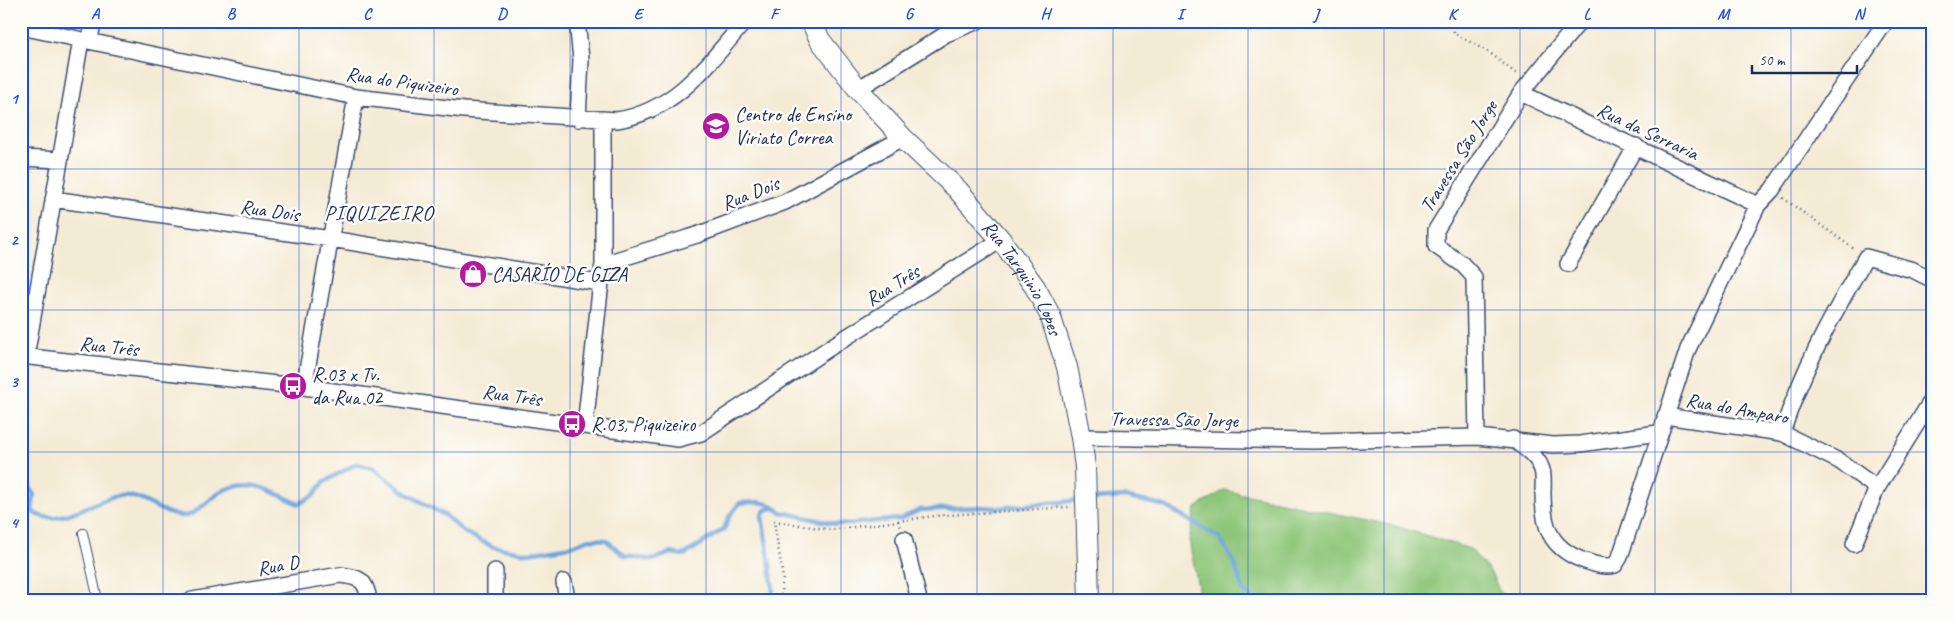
<svg xmlns="http://www.w3.org/2000/svg" width="1954" height="621" font-family="Caveat,sans-serif">
  <style>
    .green { fill: #8ec679; stroke: #547a6c }
    .lines { fill: none; stroke-linecap: round; stroke-linejoin: round }
    .stream { stroke: #70a5dd; stroke-width: 4.5 }
    .service-casing { stroke: #3c4b70; stroke-width: 10 }
    .minor-casing { stroke: #3c4b70; stroke-width: 18 }
    .secondary-casing { stroke: #3c4b70; stroke-width: 22 }
    .path { stroke: #3c4b70; stroke-width: 2.5; stroke-dasharray: 1 4; stroke-linecap: butt }
    .service { stroke: #fff; stroke-width: 8 }
    .minor { stroke: #fff; stroke-width: 15 }
    .secondary { stroke: #fff; stroke-width: 20 }
    .grid { fill: none; stroke: #1d4ed8; stroke-width: 1; stroke-opacity: 0.55 }
    .labels { text-anchor: middle; stroke-width: 5; stroke-linejoin: round; paint-order: stroke }
    .street-label { font-size: 20px; fill: #1b2f5e; stroke: #fdfcf7 }
    .poi-label { font-size: 20px; fill: #1b2f5e; stroke: #fdfcf7; text-anchor: start }
    .neighbourhood-label { font-size: 21px; letter-spacing: 1px; fill: #1b2f5e; stroke: #fdfcf7 }
    .neatline { fill: none; stroke: #1d4ed8; stroke-width: 2 }
    .grid-label { font-size: 16px; text-anchor: middle; font-weight: bold; fill: #1d4ed8 }
  </style>
  <rect width="100%" height="100%" fill="#fdfcf7"/>
  <filter id="ink" filterUnits="userSpaceOnUse"><feTurbulence type="fractalNoise" baseFrequency=".02" numOctaves="2"/><feDisplacementMap in="SourceGraphic" scale="10" xChannelSelector="R" yChannelSelector="G"/><feConvolveMatrix kernelMatrix="1 2 1 2 8 2 1 2 1" color-interpolation-filters="sRGB"/></filter>
  <filter id="wash" filterUnits="userSpaceOnUse"><feTurbulence type="fractalNoise" baseFrequency=".0096" numOctaves="4" result="noise"/><feDisplacementMap in="SourceGraphic" scale="20" xChannelSelector="R" yChannelSelector="G"/><feGaussianBlur stdDeviation="1.12" result="paint"/><feColorMatrix in="noise" values="0 0 0 0 0 0 0 0 0 0 0 0 0 0 0 0 0 1.4 0 .05"/><feComposite in="paint" operator="in"/></filter>
  <g filter="url(#wash)">
    <rect width="100%" height="100%" fill="#f4ebd5"/>
    <!-- green -->
    <path class="green" d="M 1224,490 L 1395,526 L 1470,549 L 1491,573 L 1504,600 L 1196,600 L 1198,587 L 1189,540 L 1196,508 Z"/>
    <g class="lines">
      <!-- stream -->
      <path class="stream" d="M 21,482 L 28,484 L 34,495 L 32,511 C 53,530 93,501 118,496 C 142,492 163,518 186,516 C 192,516 200,507 205,504 C 212,499 219,491 227,489 C 255,478 274,493 299,504 L 314,495 L 324,482 L 356,464 L 373,468 L 404,492 L 446,516 L 464,532 L 493,547 L 528,553 L 571,546 L 589,539 L 606,540 L 625,556 L 653,560 L 670,553 L 684,555 L 724,529 L 730,515 L 740,503 L 758,502 L 768,504 L 781,512 L 836,524 L 847,524 L 900,519 L 920,510 L 980,507 L 998,508 L 1082,500
        M 1092,499 L 1125,497 L 1165,506 L 1220,538 L 1234,562 L 1243,590 L 1255,600
        M 773,508 L 765,510 L 762,516 C 766,543 773,572 773,600"/>
    </g>
  </g>
  <g filter="url(#ink)">
    <g class="lines">
      <defs>
        <path id="service" d="M 83,533 L 98,600"/>
        <path id="minor" d="M 577,21 L 581,59 L 578,119
          M 21,27 L 356,97 L 464,110 L 617,120 C 676,111 709,63 745,21
          M 90,41 L 93,21
          M 858,89 L 946,34 L 978,21
          M 1521,93 L 1758,205
          M 21,158 L 60,160
          M 53,199 L 331,239 L 599,283
          M 603,264 L 697,235 L 785,202 L 903,138
          M 1568,264 L 1636,146
          M 21,356 L 304,387 L 678,439 L 701,433 L 837,343 L 1001,240
          M 26,357 L 81,40
          M 304,387 L 356,97
          M 1665,416 L 1782,433 L 1839,461 L 1877,488
          M 585,426 L 603,264 L 603,120
          M 1782,433 C 1802,370 1833,314 1866,257 L 1913,270 L 1933,280
          M 1081,437 L 1314,441 L 1477,437 L 1553,445 L 1580,444 L 1658,433
          M 1477,437 L 1474,277 L 1462,264 L 1436,246 L 1436,230 L 1521,93 L 1580,21
          M 1513,439 C 1524,448 1538,456 1542,470 C 1544,476 1543,486 1543,493 C 1543,525 1549,547 1582,560 C 1594,564 1603,568 1615,565 L 1620,557 L 1688,349 L 1758,205 L 1772,190 L 1886,21
          M 904,539 L 919,600
          M 1854,544 L 1877,488 L 1933,398
          M 495,571 L 495,600
          M 564,582 L 567,600
          M 192,600 L 340,575 C 360,577 366,580 369,600"/>
        <g id="secondary">
          <path id="s1" d="M 811,21 L 820,40 L 858,89 L 903,138 L 957,189 L 1001,240 L 1035,287 L 1050,315 L 1067,367 L 1081,437 L 1085,467 L 1089,600"/>
        </g>
      </defs>
      <!-- service casing -->
      <use href="#service" class="service-casing"/>
      <!-- minor casing -->
      <use href="#minor" class="minor-casing"/>
      <!-- secondary casing -->
      <use href="#secondary" class="secondary-casing"/>
      <!-- path -->
      <path class="path" d="M 1453,21 L 1454,33 L 1490,53 L 1518,75
        M 1783,198 L 1854,249
        M 898,521 L 934,516 L 1069,507
        M 652,598 L 652,600
        M 780,600 L 783,578 L 774,521 L 831,530 L 898,521 L 900,527"/>
      <!-- service -->
      <use href="#service" class="service"/>
      <!-- minor -->
      <use href="#minor" class="minor"/>
      <!-- secondary -->
      <use href="#secondary" class="secondary"/>
    </g>
  </g>
  <!-- grid -->
  <path class="grid" d="M 163,21 L 163,600M 299,21 L 299,600M 434,21 L 434,600M 570,21 L 570,600M 706,21 L 706,600M 841,21 L 841,600M 977,21 L 977,600M 1113,21 L 1113,600M 1248,21 L 1248,600M 1384,21 L 1384,600M 1520,21 L 1520,600M 1655,21 L 1655,600M 1791,21 L 1791,600M 21,169 L 1933,169M 21,310 L 1933,310M 21,452 L 1933,452"/>
  <!-- icons -->
  <defs>
    <symbol id="school-disc" viewBox="-11 -11 22 22"><circle r="9.5" fill="#b5179e" stroke="#fdfcf7"/><path d="M0-5L7-2L0 1L-7-2ZM-4 1L0 2.5L4 1V4Q0 6-4 4Z" fill="#fff"/></symbol>
    <symbol id="shop-disc" viewBox="-11 -11 22 22"><circle r="9.5" fill="#b5179e" stroke="#fdfcf7"/><path d="M-5-2.5h2.3a2.7 3.5 0 0 1 5.4 0H5L5.5 6h-11ZM-1.5-2.5h3a1.5 2.3 0 0 0-3 0Z" fill="#fff"/></symbol>
    <symbol id="bus-disc" viewBox="-11 -11 22 22"><circle r="9.5" fill="#b5179e" stroke="#fdfcf7"/><path d="M-5-6H5V4H4V6H2V4H-2V6H-4V4H-5ZM-3.5-4V0h7V-4ZM-3.5 1.2v1.5H-2V1.2ZM2 1.2v1.5H3.5V1.2Z" fill="#fff"/></symbol>
  </defs>
  <g fill-rule="evenodd">
    <use href="#school-disc" x="700" y="110" width="32" height="32"/>
    <use href="#shop-disc" x="457" y="258" width="32" height="32"/>
    <use href="#bus-disc" x="277" y="370" width="32" height="32"/>
    <use href="#bus-disc" x="556" y="408" width="32" height="32"/>
  </g>
  <g class="labels">
    <!-- street labels -->
    <g class="street-label">
      <text transform="translate(402 81) rotate(8)" y="7">Rua do Piquizeiro</text>
      <text transform="translate(1648 131) rotate(25)" y="7">Rua da Serraria</text>
      <text transform="translate(1458 156) rotate(-58)" y="7">Travessa São Jorge</text>
      <text transform="translate(750 193) rotate(-22)" y="7">Rua Dois</text>
      <text transform="translate(270 210) rotate(8)" y="7">Rua Dois</text>
      <text dy="7" stroke="none"><textPath href="#s1" startOffset="335">Rua Tarquinio Lopes</textPath></text>
      <text transform="translate(892 285) rotate(-32)" y="7">Rua Três</text>
      <text transform="translate(109 346) rotate(6)" y="7">Rua Três</text>
      <text transform="translate(512 395) rotate(8)" y="7">Rua Três</text>
      <text transform="translate(1737 408) rotate(10)" y="7">Rua do Amparo</text>
      <text transform="translate(1174 419) rotate(1)" y="7">Travessa São Jorge</text>
      <text transform="translate(278 565) rotate(-10)" y="7">Rua D</text>
    </g>
    <!-- poi labels -->
    <g class="poi-label">
      <text x="735" y="121">Centro de Ensino<tspan x="735" dy="23">Viriato Correa</tspan></text>
      <text x="492" y="281">CASARÍO DE GIZA</text>
      <text x="312" y="381">R.03 x Tv.<tspan x="312" dy="23">da Rua 02</tspan></text>
      <text x="591" y="431">R.03, Piquizeiro</text>
    </g>
    <!-- neighbourhood labels -->
    <g class="neighbourhood-label">
      <text x="379" y="220">PIQUIZEIRO</text>
    </g>
  </g>
  <!-- margin -->
  <rect width="1954" height="621" fill="none" stroke="#fdfcf7" stroke-width="55"/>
  <!-- scale -->
  <path d="M1752 65v8h105v-8" fill="none" stroke="#1b2f5e" stroke-width="2.5"/>
  <text x="1759" y="65" font-size="15" fill="#1b2f5e" stroke="#fdfcf7" stroke-width="4" paint-order="stroke">50 m</text>
  <rect x="28" y="28" width="1898" height="566" class="neatline"/>
  <g class="grid-label">
    <text x="95" y="19">A</text>
    <text x="231" y="19">B</text>
    <text x="367" y="19">C</text>
    <text x="502" y="19">D</text>
    <text x="638" y="19">E</text>
    <text x="774" y="19">F</text>
    <text x="909" y="19">G</text>
    <text x="1045" y="19">H</text>
    <text x="1180" y="19">I</text>
    <text x="1316" y="19">J</text>
    <text x="1452" y="19">K</text>
    <text x="1587" y="19">L</text>
    <text x="1723" y="19">M</text>
    <text x="1859" y="19">N</text>
    <text x="14" y="104">1</text>
    <text x="14" y="245">2</text>
    <text x="14" y="387">3</text>
    <text x="14" y="528">4</text>
  </g>
</svg>
